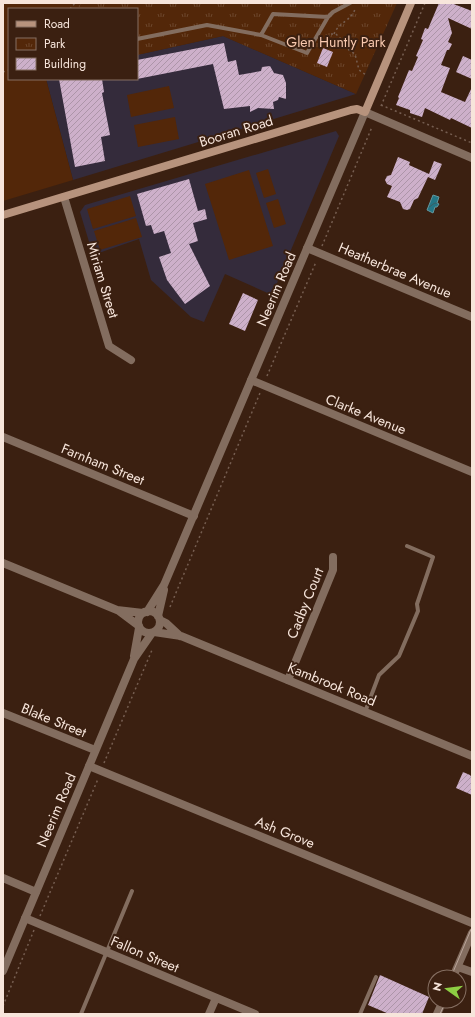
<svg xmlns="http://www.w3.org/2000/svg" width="475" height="1017" font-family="Jost,sans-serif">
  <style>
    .education { fill: #342b3b }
    .green { fill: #532709 }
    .park { fill: url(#park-tufts) }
    .water { fill: url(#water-waves); stroke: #63979f }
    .building { fill: url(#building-hatch) }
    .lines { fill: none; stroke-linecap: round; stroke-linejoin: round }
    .path { stroke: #765e51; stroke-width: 1.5; stroke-dasharray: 2 3; stroke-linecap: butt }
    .service { stroke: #836d5f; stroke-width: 4 }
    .minor { stroke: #836d5f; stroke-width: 8 }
    .tertiary { stroke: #836d5f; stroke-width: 8 }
    .secondary { stroke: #b7937d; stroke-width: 8 }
    .tram { stroke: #b9a499; stroke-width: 1 }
    .labels { text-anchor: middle; stroke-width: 4; stroke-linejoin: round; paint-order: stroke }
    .park-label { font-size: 14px; fill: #f9c9af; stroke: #3b2011 }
    .street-label { font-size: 14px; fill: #f7e5db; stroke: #3b2011 }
  </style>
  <defs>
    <pattern id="park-tufts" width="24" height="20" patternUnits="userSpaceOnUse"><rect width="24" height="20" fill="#532709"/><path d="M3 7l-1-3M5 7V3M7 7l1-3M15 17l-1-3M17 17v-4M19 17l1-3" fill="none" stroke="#6c462c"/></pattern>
    <pattern id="water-waves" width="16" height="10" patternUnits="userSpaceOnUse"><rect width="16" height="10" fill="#247685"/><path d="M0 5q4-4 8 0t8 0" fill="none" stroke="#375e64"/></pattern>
    <pattern id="building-hatch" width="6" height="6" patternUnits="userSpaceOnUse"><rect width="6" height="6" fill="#cdb0ca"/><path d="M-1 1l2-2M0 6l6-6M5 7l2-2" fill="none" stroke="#ac95a8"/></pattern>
  </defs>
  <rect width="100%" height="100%" fill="#3b2011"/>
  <!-- education -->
  <path class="education" d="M 223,36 L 356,94 L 73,180 L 46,79 L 137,79 L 137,55 Z
    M 336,131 L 339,136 L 272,295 L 225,274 L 204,322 L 191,317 L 151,280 L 139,239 L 93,255 L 80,212 L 85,205 Z"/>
  <!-- green -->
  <path class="green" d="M 3,3 L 92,3 L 88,9 L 9,9 L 9,79 L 46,79 L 73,180 L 3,201 Z
    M 169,86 L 174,108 L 131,117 L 127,95 Z
    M 175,117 L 179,139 L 138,147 L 134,125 Z
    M 268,169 L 276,194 L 264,198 L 256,173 Z
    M 249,170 L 273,246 L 229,260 L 205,184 Z
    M 130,196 L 136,216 L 93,229 L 87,209 Z
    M 278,199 L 286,224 L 274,228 L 266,203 Z
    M 136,218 L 142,237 L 100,250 L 94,231 Z"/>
  <!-- park -->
  <path class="park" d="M 81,3 L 397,3 L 356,94 L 223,36 L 137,55 L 137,9 L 77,9 Z"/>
  <!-- water -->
  <path class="water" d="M 433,195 L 439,197 L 437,203 L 439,204 L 437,207 L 435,207 L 433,213 L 427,210 Z"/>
  <!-- building -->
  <path class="building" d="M 439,3 L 451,3 L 472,11 L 472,29 L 448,18 L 452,33 L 448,42 L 452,44 L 449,50 L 447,50 L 441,65 L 450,68 L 441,92 L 465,102 L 472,87 L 472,128 L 451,118 L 450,120 L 425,108 L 422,117 L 410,113 L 410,110 L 396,105 L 399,98 L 398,97 L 409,70 L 412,71 L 418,57 L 416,56 L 423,40 L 421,39 L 425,28 L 428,29 Z
    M 224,43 L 228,62 L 236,60 L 239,75 L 261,71 L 262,67 L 270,66 L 274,73 L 283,75 L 286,83 L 286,99 L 279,97 L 278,100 L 273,102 L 274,109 L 258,108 L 250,112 L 250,106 L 224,109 L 213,64 L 137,79 L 137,60 Z
    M 323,48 L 333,52 L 327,67 L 317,63 Z
    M 463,56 L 472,60 L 472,79 L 456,72 Z
    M 59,79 L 102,79 L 104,92 L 102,93 L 110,135 L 101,137 L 105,161 L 75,167 Z
    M 398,157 L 410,162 L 409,165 L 429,174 L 434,161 L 442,164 L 435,180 L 428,177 L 418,198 L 414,200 L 410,209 L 407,210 L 403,209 L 400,202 L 387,197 L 392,186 L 387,184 L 385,180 L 387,176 L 391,175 Z
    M 189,179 L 198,211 L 205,209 L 207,219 L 193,223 L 198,241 L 189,244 L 210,286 L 185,304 L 167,280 L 159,257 L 171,253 L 164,231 L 154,234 L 151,225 L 146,226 L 137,194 Z
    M 243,293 L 258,300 L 245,331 L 229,324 Z
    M 463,772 L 470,775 L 472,778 L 472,795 L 456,788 Z
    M 380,975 L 429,997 L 422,1014 L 389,1014 L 368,1005 Z"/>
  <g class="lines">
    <!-- path -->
    <path class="path" d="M 70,9 L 75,3
      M 331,34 L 336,34 L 341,39 L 346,48 L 355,54 L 359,70 L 366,75
      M 334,34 C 338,23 352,20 355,9
      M 3,72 L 9,70
      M 381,105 L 472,143
      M 381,106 L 425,3
      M 322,246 L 372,127
      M 267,376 L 316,262
      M 170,607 L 260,393
      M 104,763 L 152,650
      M 40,916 L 98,779
      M 3,1006 L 34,930"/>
    <!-- service -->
    <path class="service" d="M 261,35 L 273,14 L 328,17
      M 137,39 L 207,25 L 261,35 L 307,53 L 328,17 L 333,12 L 350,3
      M 365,712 L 379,675 L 399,656 L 418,611 L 417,604 L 433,557 L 407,546
      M 81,1014 L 132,891
      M 360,1014 L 376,977"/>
    <!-- minor -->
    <path class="minor" d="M 64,197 L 109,346 L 131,360
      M 307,248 L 472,317
      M 251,380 L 472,472
      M 3,437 L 194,516
      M 288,680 L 333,570 L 333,557
      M 3,713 L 95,750
      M 89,766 L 472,923
      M 3,878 L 36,892
      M 25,918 L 255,1014
      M 458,967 L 472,972
      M 209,1014 L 216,998"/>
    <!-- tertiary -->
    <path class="tertiary" d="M 3,563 L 117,610 L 143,613
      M138 622a11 11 0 1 1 22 0a11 11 0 1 1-22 0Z
      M 119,611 L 139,626
      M 147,612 L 164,585 L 365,112 L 472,158
      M 158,616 L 164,590
      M 160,620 L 166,623 L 180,636
      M 154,632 L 181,636 L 472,756
      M 134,656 L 139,628
      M 3,971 L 134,659 L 152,633
      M 453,977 L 472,933
      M 437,1014 L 443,1001"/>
    <!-- secondary -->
    <path class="secondary" d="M 3,215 L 351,110 L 357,109 L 365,112 L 411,3"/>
    <!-- tram -->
    <path class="tram" d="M 451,977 L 472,927
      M 440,1014 L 446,1001"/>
  </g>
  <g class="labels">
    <!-- park labels -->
    <g class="park-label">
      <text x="336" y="47">Glen Huntly Park</text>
    </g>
    <!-- street labels -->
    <g class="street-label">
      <text transform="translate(236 131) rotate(-17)" y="5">Booran Road</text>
      <text transform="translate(395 270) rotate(23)" y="5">Heatherbrae Avenue</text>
      <text transform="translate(103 280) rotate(73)" y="5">Miriam Street</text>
      <text transform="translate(276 289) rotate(-67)" y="5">Neerim Road</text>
      <text transform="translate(366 414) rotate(22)" y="5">Clarke Avenue</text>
      <text transform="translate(103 464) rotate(22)" y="5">Farnham Street</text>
      <text transform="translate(305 603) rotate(-68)" y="5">Cadby Court</text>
      <text transform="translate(332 684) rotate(22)" y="5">Kambrook Road</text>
      <text transform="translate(54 720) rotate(22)" y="5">Blake Street</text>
      <text transform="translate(56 810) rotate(-67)" y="5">Neerim Road</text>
      <text transform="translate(285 832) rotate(22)" y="5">Ash Grove</text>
      <text transform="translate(145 954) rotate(23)" y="5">Fallon Street</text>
    </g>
  </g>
  <!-- border -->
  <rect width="475" height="1017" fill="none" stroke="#f7e5db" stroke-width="8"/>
  <!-- legend -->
  <rect x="8" y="8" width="130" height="72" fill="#3b2011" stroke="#866f62"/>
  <rect x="16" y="21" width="20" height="6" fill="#b7937d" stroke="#866f62"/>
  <text x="44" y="28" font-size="12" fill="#f7e5db">Road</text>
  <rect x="16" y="38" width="20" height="12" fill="url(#park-tufts)" stroke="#866f62"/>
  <text x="44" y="48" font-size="12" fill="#f7e5db">Park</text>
  <rect x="16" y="58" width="20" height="12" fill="url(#building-hatch)" stroke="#866f62"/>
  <text x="44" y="68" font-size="12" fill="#f7e5db">Building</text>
  <!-- north arrow -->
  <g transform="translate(447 989) rotate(284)"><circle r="19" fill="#3b2011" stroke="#866f62"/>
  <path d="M0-3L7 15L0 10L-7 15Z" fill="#8ece43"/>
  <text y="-6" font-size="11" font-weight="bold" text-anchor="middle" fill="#f7e5db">N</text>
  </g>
</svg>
